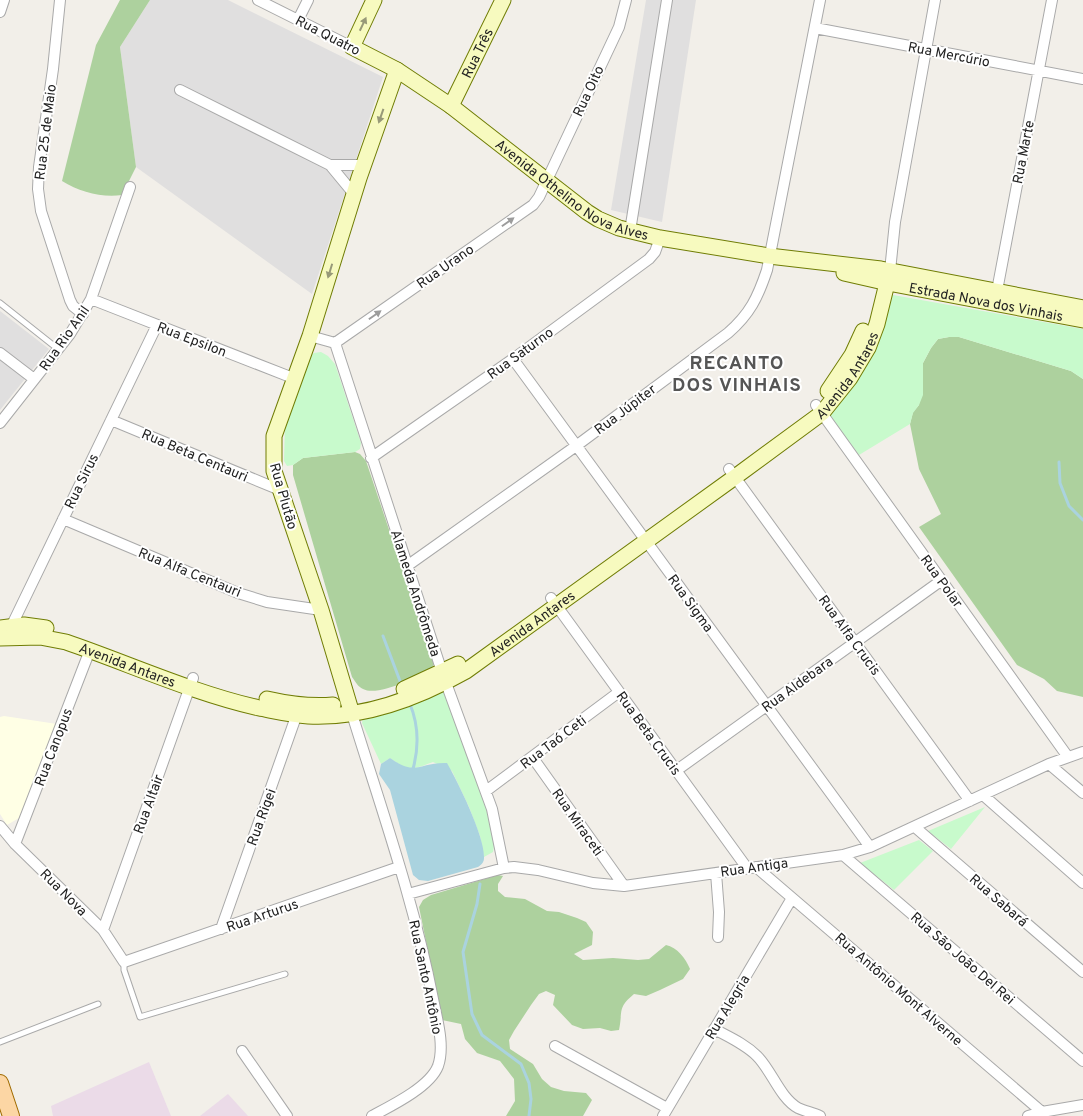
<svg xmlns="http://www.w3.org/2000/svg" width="1083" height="1116" font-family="Overpass,sans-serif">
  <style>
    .residential { fill: #e0dfdf }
    .industrial { fill: #ebdbe8 }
    .education { fill: #ffffe5 }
    .forest { fill: #add19e }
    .park { fill: #c8facc }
    .water { fill: #aad3df }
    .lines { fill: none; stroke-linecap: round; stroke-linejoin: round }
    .stream { stroke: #aad3df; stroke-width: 3 }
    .lane-casing { stroke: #a9a9a9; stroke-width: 7 }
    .street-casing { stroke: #a9a9a9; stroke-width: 12 }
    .secondary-casing { stroke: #707d05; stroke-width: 17 }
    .primary-casing { stroke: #a06b00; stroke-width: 18 }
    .lane { stroke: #fff; stroke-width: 5 }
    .street { stroke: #fff; stroke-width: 10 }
    .secondary { stroke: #f7fabf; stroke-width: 15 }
    .primary { stroke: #fcd6a4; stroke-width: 16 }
    .oneway { fill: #979978 }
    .oneway2 { fill: #9c9c9c }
    .labels { text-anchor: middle; stroke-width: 4; stroke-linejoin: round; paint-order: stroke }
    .street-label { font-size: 14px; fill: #222; stroke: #fff }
    .district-label { font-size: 19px; font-weight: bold; letter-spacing: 1px; fill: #555; stroke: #fff }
  </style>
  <rect width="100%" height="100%" fill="#f2efe9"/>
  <!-- residential -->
  <path class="residential" d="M 150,0 L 228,0 L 383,77 L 312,294 L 136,167 L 120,47 Z
    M 646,0 L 696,0 L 662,222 L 611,210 Z
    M 0,311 L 49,349 L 0,410 Z"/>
  <!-- industrial -->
  <path class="industrial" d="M 149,1062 L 171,1116 L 53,1116 L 51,1106 Z
    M 228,1094 L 248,1116 L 200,1116 Z"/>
  <!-- education -->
  <path class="education" d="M 4,716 L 57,724 L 19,818 L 7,825 L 0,814 L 0,717 Z"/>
  <!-- forest -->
  <path class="forest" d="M 120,0 L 150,0 L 120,47 L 136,167 L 122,195 C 102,198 80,192 62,181 L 96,45 Z
    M 949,337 L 959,337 L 1071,371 L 1083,379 L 1083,697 L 1057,691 L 1044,679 L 1017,665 L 919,527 L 941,514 L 919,469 L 910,424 L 913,412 L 919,405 L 923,363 L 931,348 L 938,339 Z
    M 355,452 L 360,454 L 366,461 L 434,664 L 431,671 C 415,677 378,697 363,689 C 358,687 355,681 352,677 L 293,475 L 293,465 L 303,458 Z
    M 498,875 L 503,876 L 498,884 L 498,891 L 505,897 L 525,899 L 547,911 L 559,912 L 577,918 L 586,922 L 593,932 L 592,945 L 574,954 L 583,960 L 613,958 L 638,960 L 649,959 L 666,945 C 677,947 686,959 690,969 L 683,979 L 660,990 L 646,996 L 634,994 C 617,1008 623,1011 619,1030 L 611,1031 L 600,1028 L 583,1029 L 572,1025 L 553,1005 L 555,995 L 546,991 L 539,994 L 531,1005 L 514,1031 L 509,1040 L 510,1049 L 533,1064 L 542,1079 L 551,1087 L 564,1091 L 586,1093 L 592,1100 L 583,1116 L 506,1116 L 515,1101 L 514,1079 L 500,1061 L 477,1053 L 465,1039 L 461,1024 L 442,1020 L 419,907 L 423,900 L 431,895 Z"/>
  <!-- park -->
  <path class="park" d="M 893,295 L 1083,329 L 1083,379 L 1071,371 L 959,337 L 949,337 L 938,339 L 931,348 L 923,363 L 923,395 L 919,405 L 913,413 L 910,424 L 859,455 L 828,413 L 890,297 Z
    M 321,352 L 328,356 L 335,364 L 361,443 L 360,449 L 355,452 L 303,458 L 293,465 L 287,466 L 284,461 L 285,423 L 308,358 L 314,353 Z
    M 441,691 L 447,695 L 483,792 L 494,846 L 493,852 L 484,857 L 480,836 L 469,807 L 452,771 L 433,762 C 412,770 409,772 390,758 L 381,764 L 362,723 L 363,717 Z
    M 985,807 L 951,849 L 928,831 Z
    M 919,840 L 933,851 L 894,890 L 860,863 Z"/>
  <!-- water -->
  <path class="water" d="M 390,758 C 417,777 419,762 447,763 C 458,782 485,837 484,858 C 484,862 482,864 478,867 L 428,881 L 419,880 L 413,875 L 390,790 L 379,774 L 381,764 Z"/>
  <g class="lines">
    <!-- stream -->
    <path class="stream" d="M 1059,462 L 1060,483 L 1069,506 L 1083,520
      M 383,636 L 400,681
      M 410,704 C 419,726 419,747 413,769
      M 480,884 L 477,904 L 463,952 L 472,1014 L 482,1035 L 521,1064 L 529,1083 L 531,1099 L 529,1116"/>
    <defs>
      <path id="lane" d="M 0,303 L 58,349
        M 124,962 L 124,970 L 140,1017 L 285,974
        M 0,1042 L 98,1004"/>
      <path id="street" d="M 60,0 L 53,69 L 39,167 L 38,189 L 41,211 L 70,300 L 73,306 L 83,314
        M 258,0 L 352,47
        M 0,12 L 4,0
        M 298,20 L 308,0
        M 815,28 L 1083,79
        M 180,90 L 330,165 L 364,165
        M 330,165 L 354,194
        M 630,231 L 667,0
        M 890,271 L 895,222 L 935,0
        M 996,296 L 1052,0
        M 91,299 L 293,378
        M 310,336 L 335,343 L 442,672 L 492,809 L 504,868
        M 335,343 L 533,205 L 539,197 L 619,27 L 626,0
        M 0,353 L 34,379
        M 513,359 L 870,847
        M 816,405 L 1068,757
        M 111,420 L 280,490
        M 0,423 L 70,334 L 91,299 L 130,187
        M 371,458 L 513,359 L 649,259 L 655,252 L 660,238
        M 729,469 L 970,801
        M 63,519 L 238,593 L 267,602 L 321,610
        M 407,566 L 576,446 L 728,333 C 750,314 758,297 767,270 L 820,0
        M 551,598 L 747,868
        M 10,629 L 157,325
        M 352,714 C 381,808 414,901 433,999 C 437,1019 445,1046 438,1066 C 430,1087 391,1106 372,1116
        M 533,758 L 624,886
        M 1049,764 L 1083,793
        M 677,770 L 942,580
        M 486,791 L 619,692
        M 983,795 L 1083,883
        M 0,826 L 15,844 L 103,930 L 124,962 L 399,867
        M 916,828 L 1083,972
        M 15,844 L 90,650
        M 843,855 L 1083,1061
        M 756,867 L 1042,1112 L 1044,1116
        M 716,873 L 719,912 L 718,937
        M 408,894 L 504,868 L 514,867 L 538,870 L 593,883 L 624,886 L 843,855 L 870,847 L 1049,764 L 1083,752
        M 221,929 L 298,711
        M 103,930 L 193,678
        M 714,1029 C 729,1037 745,1044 757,1056 C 772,1071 780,1098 798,1108 C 805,1111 813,1113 820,1116
        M 555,1046 L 667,1108
        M 242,1051 L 287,1116
        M 663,1116 L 792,898
        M 1028,1116 L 1042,1112 L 1083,1105"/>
      <g id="secondary">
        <path id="s1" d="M 374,0 L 352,47 L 397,70 L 451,106 L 587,212 L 598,219 L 619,228 L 660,238 L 769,256 L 881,269 L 1083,308"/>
        <path id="s2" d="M 451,106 L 503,0"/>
        <path id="s3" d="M 844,273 L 888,283 L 1083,320"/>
        <path d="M 828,391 L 852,355 L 863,331"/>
        <path d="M 0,628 L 24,625 L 46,628"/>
        <path id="s4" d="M 0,638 L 40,637 L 66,642 C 130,664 193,693 259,708 C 275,711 292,715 308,716 C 364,719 418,698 466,671 L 735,477 L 822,413 L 850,378 L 868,348 L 877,324 L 890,271"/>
        <path d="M 404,689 L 458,664"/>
        <path d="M 267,699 C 289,704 311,707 333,705"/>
        <path d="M 352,714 L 321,610 L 274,471 L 274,436 L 310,336 L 359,178 L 397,70"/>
      </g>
      <path id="primary" d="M 0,1083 L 11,1116"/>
    </defs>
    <!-- lane casing -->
    <use href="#lane" class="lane-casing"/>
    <!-- street casing -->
    <use href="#street" class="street-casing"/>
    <!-- secondary casing -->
    <use href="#secondary" class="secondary-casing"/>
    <!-- primary casing -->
    <use href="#primary" class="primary-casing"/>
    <!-- lane -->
    <use href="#lane" class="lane"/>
    <!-- street -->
    <use href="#street" class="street"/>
    <!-- secondary -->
    <use href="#secondary" class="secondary"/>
    <!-- primary -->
    <use href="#primary" class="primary"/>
  </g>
  <!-- one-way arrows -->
  <defs><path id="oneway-solid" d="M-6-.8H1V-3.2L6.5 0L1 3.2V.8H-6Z" transform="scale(1.25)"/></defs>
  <g class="oneway">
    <use href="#oneway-solid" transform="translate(363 24) rotate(-65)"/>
    <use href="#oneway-solid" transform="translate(381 116) rotate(109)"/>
    <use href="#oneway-solid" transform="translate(330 271) rotate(107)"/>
  </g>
  <g class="oneway2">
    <use href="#oneway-solid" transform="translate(508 222) rotate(-35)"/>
    <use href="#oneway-solid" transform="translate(375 315) rotate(-35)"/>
  </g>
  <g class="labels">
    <!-- street labels -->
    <g class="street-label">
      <text transform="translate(328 35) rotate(27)" y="5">Rua Quatro</text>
      <text dy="5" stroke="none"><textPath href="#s2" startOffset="59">Rua Três</textPath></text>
      <text transform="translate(949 54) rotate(11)" y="5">Rua Mercúrio</text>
      <text transform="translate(588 91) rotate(-65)" y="5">Rua Oito</text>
      <text transform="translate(45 132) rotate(-83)" y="5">Rua 25 de Maio</text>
      <text transform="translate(1023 152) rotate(-79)" y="5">Rua Marte</text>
      <text dy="5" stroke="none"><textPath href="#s1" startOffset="316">Avenida Othelino Nova Alves</textPath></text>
      <text transform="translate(445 266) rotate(-35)" y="5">Rua Urano</text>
      <text dy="5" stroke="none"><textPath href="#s3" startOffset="145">Estrada Nova dos Vinhais</textPath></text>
      <text transform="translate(64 338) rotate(-55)" y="5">Rua Rio Anil</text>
      <text transform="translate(192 339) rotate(21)" y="5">Rua Epsilon</text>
      <text transform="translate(520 353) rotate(-36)" y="5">Rua Saturno</text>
      <text dy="5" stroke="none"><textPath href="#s4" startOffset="972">Avenida Antares</textPath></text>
      <text transform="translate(625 409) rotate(-37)" y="5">Rua Júpiter</text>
      <text transform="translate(195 455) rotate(23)" y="5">Rua Beta Centauri</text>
      <text transform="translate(81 481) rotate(-64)" y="5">Rua Sirus</text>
      <text transform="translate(284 496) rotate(74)" y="5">Rua Plutão</text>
      <text transform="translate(190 572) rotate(22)" y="5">Rua Alfa Centauri</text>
      <text transform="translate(942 581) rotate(54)" y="5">Rua Polar</text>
      <text transform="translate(416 593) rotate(72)" y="5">Alameda Andrômeda</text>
      <text transform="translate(691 603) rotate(54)" y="5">Rua Sigma</text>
      <text dy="5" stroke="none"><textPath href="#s4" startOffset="568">Avenida Antares</textPath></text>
      <text transform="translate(850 635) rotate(54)" y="5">Rua Alfa Crucis</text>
      <text dy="5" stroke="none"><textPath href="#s4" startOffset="132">Avenida Antares</textPath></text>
      <text transform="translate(797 684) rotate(-36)" y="5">Rua Aldebara</text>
      <text transform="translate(649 733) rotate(54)" y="5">Rua Beta Crucis</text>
      <text transform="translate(553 742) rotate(-37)" y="5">Rua Taó Ceti</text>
      <text transform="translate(53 747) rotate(-69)" y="5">Rua Canopus</text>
      <text transform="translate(148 804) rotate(-70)" y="5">Rua Altair</text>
      <text transform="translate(261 817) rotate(-70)" y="5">Rua Rigei</text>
      <text transform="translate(578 822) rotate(55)" y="5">Rua Miraceti</text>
      <text transform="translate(754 867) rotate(-8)" y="5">Rua Antiga</text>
      <text transform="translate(64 892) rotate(45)" y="5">Rua Nova</text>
      <text transform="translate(999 900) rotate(41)" y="5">Rua Sabará</text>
      <text transform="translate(262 915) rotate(-19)" y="5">Rua Arturus</text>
      <text transform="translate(963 958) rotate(41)" y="5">Rua São João Del Rei</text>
      <text transform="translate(426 977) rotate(78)" y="5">Rua Santo Antônio</text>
      <text transform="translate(899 989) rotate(41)" y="5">Rua Antônio Mont Alverne</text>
      <text transform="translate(727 1007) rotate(-59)" y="5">Rua Alegria</text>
    </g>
    <!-- district labels -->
    <g class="district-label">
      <text x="737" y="369">RECANTO<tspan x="737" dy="22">DOS VINHAIS</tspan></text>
    </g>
  </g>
</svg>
